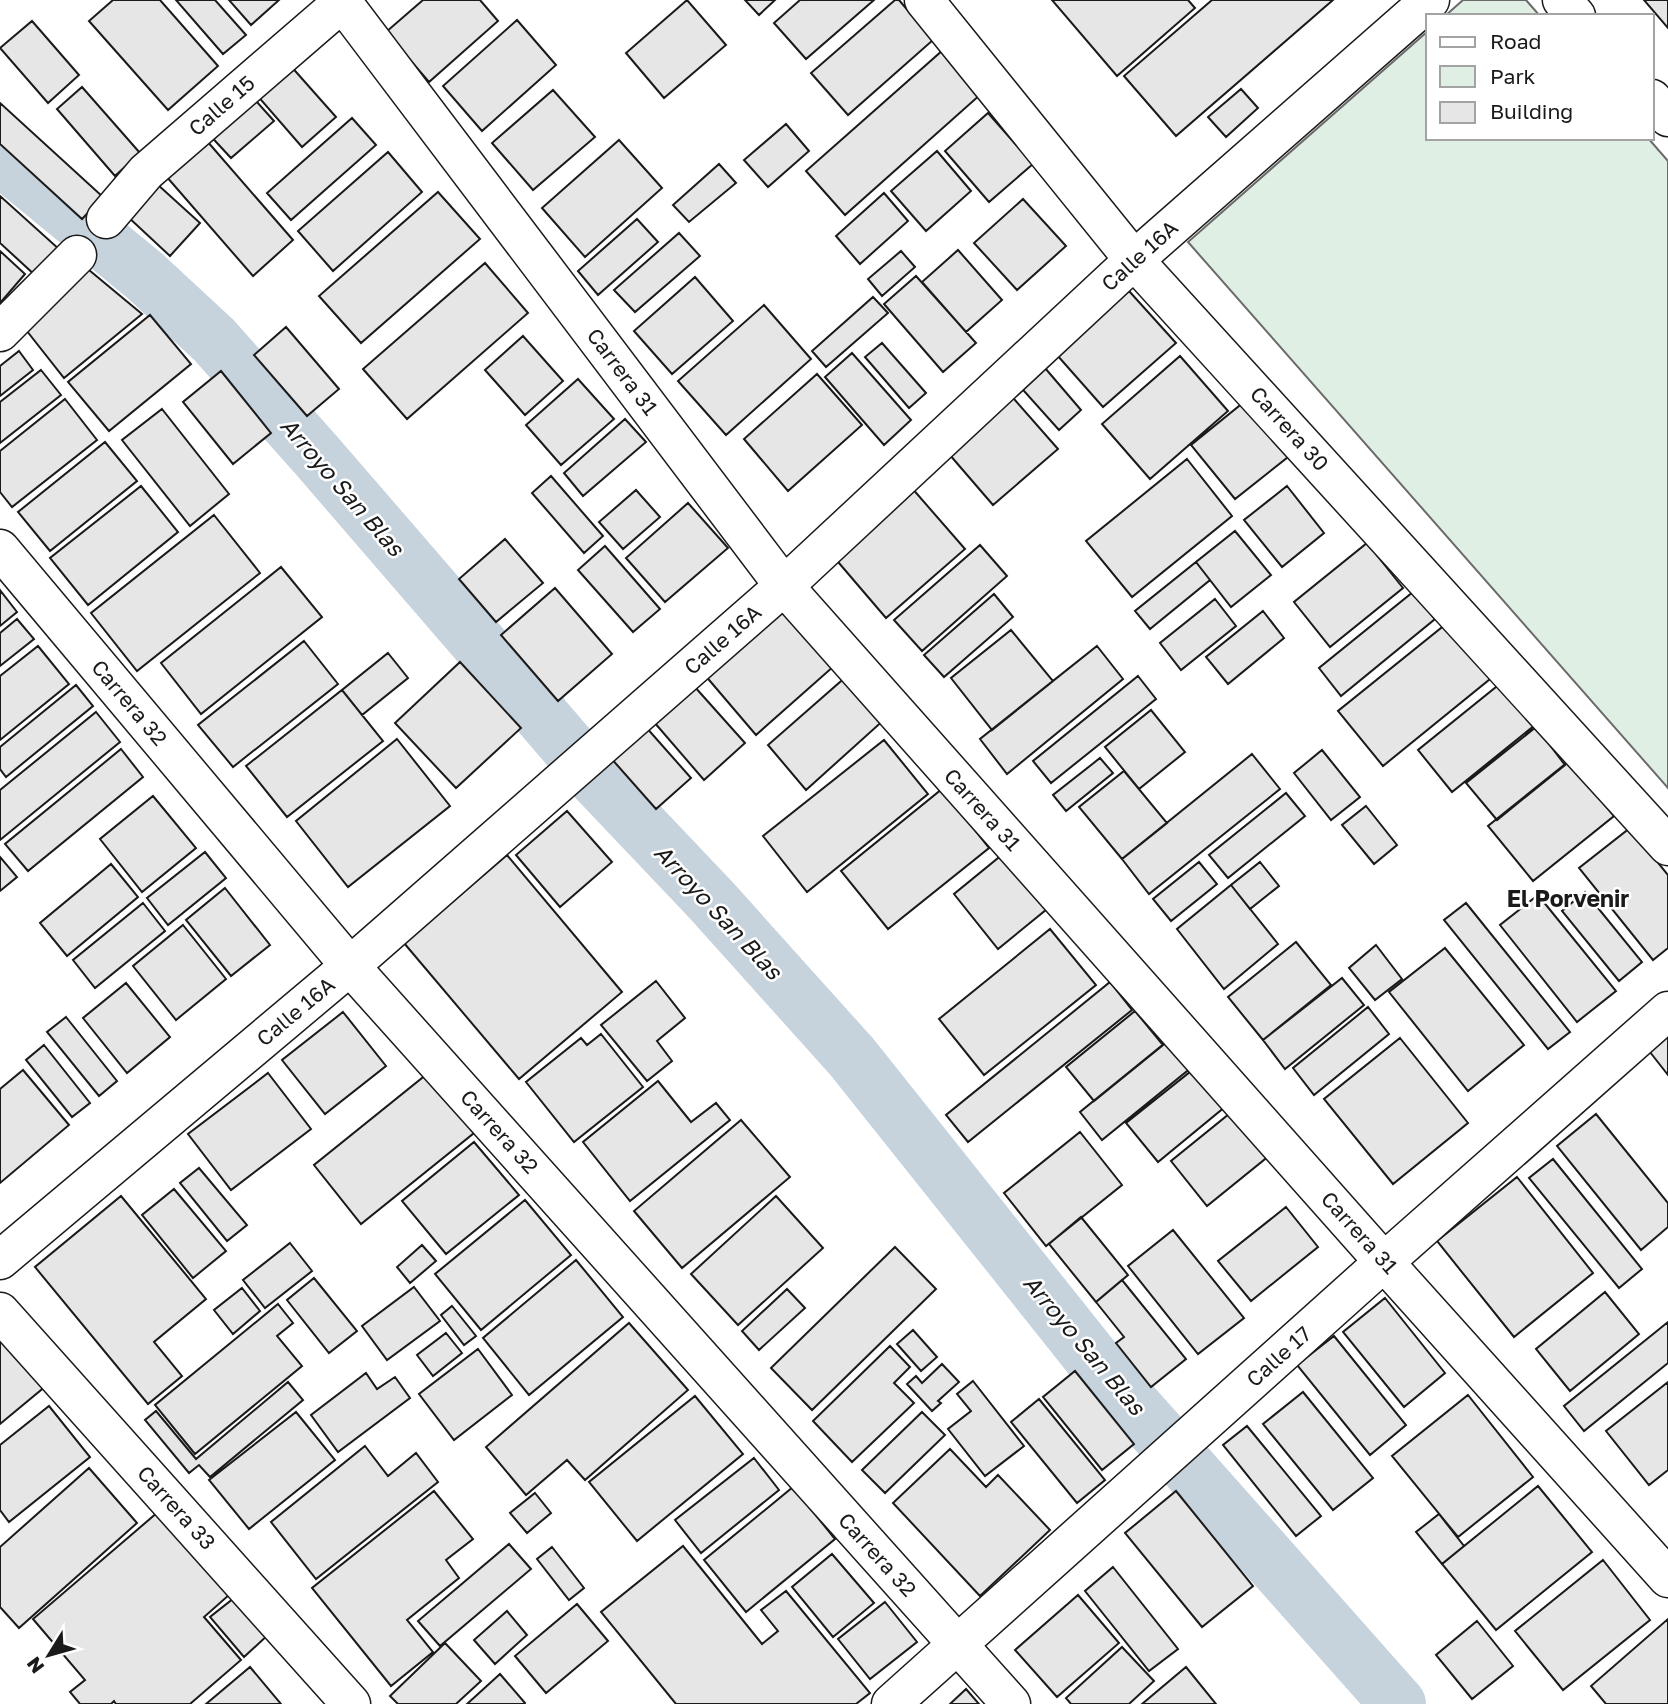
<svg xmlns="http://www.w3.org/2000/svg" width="1668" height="1704" font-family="'Golos Text',sans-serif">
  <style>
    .green { fill: #e0efe3; stroke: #6a6a6a; stroke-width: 2 }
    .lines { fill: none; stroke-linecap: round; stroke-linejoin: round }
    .canal { stroke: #c6d2dc; stroke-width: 56 }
    .building { fill: #e6e6e6; stroke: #1a1a1a; stroke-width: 2 }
    .minor-casing { stroke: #1a1a1a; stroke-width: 41 }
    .minor { stroke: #fff; stroke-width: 38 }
    .labels { text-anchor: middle; stroke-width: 5; stroke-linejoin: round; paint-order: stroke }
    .street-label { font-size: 21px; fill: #1a1a1a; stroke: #fff }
    .water-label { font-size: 23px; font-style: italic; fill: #1a1a1a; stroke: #fff }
    .neighbourhood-label { font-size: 23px; font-weight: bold; fill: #1a1a1a; stroke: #fff }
  </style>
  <rect width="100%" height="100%" fill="#fff"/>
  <!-- green -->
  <path class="green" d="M 1463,0 L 1526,0 L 1540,16 L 1445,16 Z
    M 1428,31 L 1428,138 L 1648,138 L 1668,161 L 1668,788 L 1188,242 Z"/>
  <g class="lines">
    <!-- canal -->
    <path class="canal" d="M 0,157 L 145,276 L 214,340 L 317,456 L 597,780 L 711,900 L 852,1057 L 1099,1367 L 1398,1704"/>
  </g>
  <!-- building -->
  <path class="building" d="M 113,0 L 160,0 L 218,66 L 168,110 L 89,21 Z
    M 176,0 L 215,0 L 246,35 L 223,54 Z
    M 229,0 L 279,0 L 251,25 Z
    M 423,0 L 480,0 L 498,21 L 429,82 L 386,32 Z
    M 687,0 L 726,45 L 664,98 L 626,53 Z
    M 745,0 L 775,0 L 759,15 Z
    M 800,0 L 874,0 L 806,59 L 774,23 Z
    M 895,0 L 899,0 L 933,40 L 848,115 L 811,73 Z
    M 1052,0 L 1188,0 L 1195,8 L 1117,76 Z
    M 1212,0 L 1333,0 L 1176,136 L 1124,76 Z
    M 1644,0 L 1668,0 L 1668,28 Z
    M 517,20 L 556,65 L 482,131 L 443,86 Z
    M 32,21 L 79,75 L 48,103 L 0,48 Z
    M 943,50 L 981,94 L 845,215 L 806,171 Z
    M 289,64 L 336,117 L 302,147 L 255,93 Z
    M 82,87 L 140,153 L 115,176 L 57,109 Z
    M 1241,89 L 1258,108 L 1226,137 L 1208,117 Z
    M 553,90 L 595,137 L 533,190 L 492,143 Z
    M 248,92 L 274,121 L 231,158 L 205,130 Z
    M 0,103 L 103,197 L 82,219 L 0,144 Z
    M 988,113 L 1033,164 L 989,202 L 945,151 Z
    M 352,118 L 376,145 L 291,220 L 267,193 Z
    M 786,124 L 809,151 L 768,187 L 744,160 Z
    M 619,140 L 662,188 L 585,257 L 542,208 Z
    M 207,141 L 293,240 L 253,276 L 166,176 Z
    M 937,151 L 971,191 L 926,231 L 891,191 Z
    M 388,152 L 422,192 L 333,271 L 298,231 Z
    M 719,164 L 736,183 L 689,222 L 673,205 Z
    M 157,184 L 200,223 L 170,256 L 127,216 Z
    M 438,192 L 480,239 L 361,343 L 319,296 Z
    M 884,193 L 908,221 L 860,264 L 836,236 Z
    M 0,196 L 60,250 L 36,276 L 0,243 Z
    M 1023,199 L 1066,246 L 1017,290 L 974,243 Z
    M 637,219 L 658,242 L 598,295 L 578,271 Z
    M 679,233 L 700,256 L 635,312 L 614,290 Z
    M 958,250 L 1002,300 L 966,332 L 922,282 Z
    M 0,251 L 25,274 L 0,303 Z
    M 901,251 L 915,267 L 882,296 L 868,279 Z
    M 485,263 L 528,313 L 407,419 L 363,369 Z
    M 83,265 L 142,314 L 64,378 L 19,321 Z
    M 916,276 L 976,343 L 943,372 L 884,304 Z
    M 695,277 L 733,321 L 672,374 L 634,331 Z
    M 1129,291 L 1176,343 L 1103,407 L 1057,355 Z
    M 873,297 L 888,313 L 826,367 L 812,351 Z
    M 764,305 L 811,359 L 726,435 L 678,381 Z
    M 150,315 L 191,364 L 109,431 L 68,382 Z
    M 286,327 L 339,389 L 307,416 L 254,355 Z
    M 523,336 L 563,381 L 525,415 L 485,370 Z
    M 882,343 L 926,393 L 909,408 L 865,357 Z
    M 19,351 L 33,370 L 0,396 L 0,366 Z
    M 852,353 L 911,420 L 884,445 L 825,377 Z
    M 1180,356 L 1228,411 L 1150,479 L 1102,424 Z
    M 1039,361 L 1081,410 L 1059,430 L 1015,381 Z
    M 41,370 L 61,395 L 0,443 L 0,402 Z
    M 221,371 L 271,433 L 233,464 L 183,402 Z
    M 817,374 L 862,425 L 788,491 L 744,439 Z
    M 578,379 L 614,419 L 561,465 L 526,425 Z
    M 1007,391 L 1058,449 L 993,505 L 943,447 Z
    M 65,399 L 97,440 L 12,507 L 0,492 L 0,451 Z
    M 1244,402 L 1288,457 L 1235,499 L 1191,445 Z
    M 162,409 L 229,494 L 190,526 L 122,440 Z
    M 625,419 L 646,442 L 583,496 L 564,473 Z
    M 105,442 L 137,481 L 50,551 L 18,512 Z
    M 1187,459 L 1232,516 L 1132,597 L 1086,541 Z
    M 551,476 L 603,536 L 584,553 L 532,493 Z
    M 141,486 L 178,532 L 88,605 L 50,558 Z
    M 1287,486 L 1324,533 L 1282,567 L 1244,520 Z
    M 911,487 L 965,549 L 886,618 L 833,556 Z
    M 636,490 L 660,517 L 623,549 L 599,522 Z
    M 688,503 L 728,548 L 665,602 L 626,558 Z
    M 214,515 L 260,573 L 137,671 L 91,613 Z
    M 1235,531 L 1271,575 L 1231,607 L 1196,562 Z
    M 505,539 L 543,583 L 496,622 L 459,579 Z
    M 1367,543 L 1403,588 L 1330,647 L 1294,602 Z
    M 980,545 L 1007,576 L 922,651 L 894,620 Z
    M 605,546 L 660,609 L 633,632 L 578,570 Z
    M 1196,562 L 1210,580 L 1150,629 L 1135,611 Z
    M 281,567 L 322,617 L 201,714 L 161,663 Z
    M 555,588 L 612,654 L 558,701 L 501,635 Z
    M 0,590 L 17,612 L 0,626 Z
    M 1413,592 L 1435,619 L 1341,696 L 1319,668 Z
    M 994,594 L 1013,617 L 944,677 L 924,655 Z
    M 1215,599 L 1236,626 L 1181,670 L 1160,643 Z
    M 781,607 L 834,666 L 756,735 L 704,674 Z
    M 1263,611 L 1284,638 L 1228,684 L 1206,657 Z
    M 17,619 L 34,639 L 0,666 L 0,633 Z
    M 1446,624 L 1490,679 L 1383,766 L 1338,711 Z
    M 1011,630 L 1053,681 L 992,730 L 951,678 Z
    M 304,641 L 338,684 L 233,767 L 198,725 Z
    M 38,646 L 69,684 L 0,740 L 0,676 Z
    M 1097,646 L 1123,679 L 1007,774 L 980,739 Z
    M 388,653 L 408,678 L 362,715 L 342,690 Z
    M 460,662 L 521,728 L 456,788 L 395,723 Z
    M 848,675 L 886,718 L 806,790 L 768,745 Z
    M 1138,676 L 1156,699 L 1051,783 L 1033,761 Z
    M 1501,683 L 1535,725 L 1452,792 L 1418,750 Z
    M 76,685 L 93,706 L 6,777 L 0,769 L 0,747 Z
    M 694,686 L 745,743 L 704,780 L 654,722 Z
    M 342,690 L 383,741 L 287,817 L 246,766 Z
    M 1151,710 L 1185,752 L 1139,789 L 1105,747 Z
    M 96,712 L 120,742 L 0,840 L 0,790 Z
    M 645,726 L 691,778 L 656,809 L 610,757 Z
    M 1536,727 L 1565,765 L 1497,820 L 1466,783 Z
    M 397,739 L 450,806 L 348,887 L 296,821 Z
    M 884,740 L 928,794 L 807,892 L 763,836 Z
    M 121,749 L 143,777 L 28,871 L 5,844 Z
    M 1322,750 L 1360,797 L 1331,820 L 1294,773 Z
    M 1252,754 L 1280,789 L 1149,894 L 1122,859 Z
    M 1100,758 L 1113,773 L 1066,811 L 1053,795 Z
    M 1569,761 L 1614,816 L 1533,881 L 1488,826 Z
    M 1124,771 L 1167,823 L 1122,859 L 1079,807 Z
    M 942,789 L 989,848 L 888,929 L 841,871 Z
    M 1286,793 L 1305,816 L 1228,878 L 1209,855 Z
    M 153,796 L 196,848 L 142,892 L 100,839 Z
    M 1366,806 L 1397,845 L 1374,864 L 1342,825 Z
    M 567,811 L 612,862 L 560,907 L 516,855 Z
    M 1630,828 L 1668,875 L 1668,948 L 1653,960 L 1579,868 Z
    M 205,852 L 226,878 L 168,925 L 147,898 Z
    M 1003,854 L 1047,909 L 998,949 L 954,894 Z
    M 507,855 L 622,992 L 519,1079 L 404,943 Z
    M 0,857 L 17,877 L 0,891 Z
    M 1199,862 L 1217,884 L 1171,921 L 1153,899 Z
    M 1260,862 L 1279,886 L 1250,909 L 1231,885 Z
    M 111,864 L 138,897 L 67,956 L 40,923 Z
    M 1231,885 L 1278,944 L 1224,989 L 1177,929 Z
    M 225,888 L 270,945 L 231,976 L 186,920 Z
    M 1585,892 L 1642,962 L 1619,981 L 1562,911 Z
    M 1538,895 L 1616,991 L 1577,1022 L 1500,925 Z
    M 143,903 L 165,931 L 95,988 L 73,960 Z
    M 1466,903 L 1570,1032 L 1548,1049 L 1444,920 Z
    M 183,925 L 226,979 L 176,1020 L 133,966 Z
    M 1050,929 L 1096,985 L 984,1075 L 939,1019 Z
    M 1296,942 L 1331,985 L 1263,1040 L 1228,997 Z
    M 1376,945 L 1402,979 L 1375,1000 L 1349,968 Z
    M 1445,948 L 1524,1045 L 1468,1091 L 1389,992 Z
    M 1342,978 L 1364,1005 L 1285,1069 L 1263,1040 Z
    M 656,981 L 685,1018 L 657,1041 L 672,1061 L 647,1081 L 601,1025 Z
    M 1110,982 L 1132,1010 L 968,1142 L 946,1115 Z
    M 126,983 L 170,1037 L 127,1073 L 83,1018 Z
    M 1368,1007 L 1389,1034 L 1314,1095 L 1293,1068 Z
    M 1135,1011 L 1163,1045 L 1094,1101 L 1066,1067 Z
    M 343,1012 L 386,1066 L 325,1114 L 282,1060 Z
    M 66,1017 L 117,1081 L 99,1096 L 47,1032 Z
    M 1668,1029 L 1668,1075 L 1646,1047 Z
    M 601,1034 L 643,1087 L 574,1142 L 526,1082 L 581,1038 L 587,1045 Z
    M 1400,1038 L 1468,1123 L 1393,1184 L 1324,1099 Z
    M 1170,1039 L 1192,1067 L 1102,1140 L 1080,1112 Z
    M 44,1045 L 90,1103 L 72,1117 L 26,1060 Z
    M 1195,1068 L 1226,1106 L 1158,1162 L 1126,1123 Z
    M 23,1070 L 69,1125 L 0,1183 L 0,1089 Z
    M 268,1073 L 311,1129 L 231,1190 L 188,1134 Z
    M 427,1074 L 474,1133 L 361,1224 L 314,1165 Z
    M 658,1081 L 691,1122 L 716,1103 L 730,1120 L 630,1201 L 583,1142 Z
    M 1234,1110 L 1270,1155 L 1207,1206 L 1171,1161 Z
    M 1596,1114 L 1668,1203 L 1668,1227 L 1641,1250 L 1557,1146 Z
    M 741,1120 L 790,1177 L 682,1268 L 634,1211 Z
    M 1080,1132 L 1122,1185 L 1046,1246 L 1004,1193 Z
    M 474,1142 L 519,1195 L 446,1254 L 402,1201 Z
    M 1553,1159 L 1642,1269 L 1619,1288 L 1529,1178 Z
    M 199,1168 L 247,1225 L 227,1241 L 180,1183 Z
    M 1517,1177 L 1593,1273 L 1514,1337 L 1437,1241 Z
    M 174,1189 L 226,1251 L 193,1278 L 142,1215 Z
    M 121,1196 L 206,1299 L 154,1342 L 182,1376 L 148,1404 L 35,1267 Z
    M 776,1196 L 823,1248 L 738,1325 L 691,1274 Z
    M 525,1200 L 571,1255 L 481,1330 L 435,1274 Z
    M 1286,1207 L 1318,1247 L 1251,1301 L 1218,1261 Z
    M 1081,1217 L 1128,1275 L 1096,1302 L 1049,1244 Z
    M 1173,1230 L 1244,1318 L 1198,1354 L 1128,1266 Z
    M 290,1243 L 312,1271 L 265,1308 L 243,1280 Z
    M 422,1245 L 436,1261 L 410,1283 L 397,1267 Z
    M 895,1247 L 936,1289 L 812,1410 L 771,1368 Z
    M 576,1260 L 623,1317 L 529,1395 L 483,1338 Z
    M 314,1278 L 357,1331 L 329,1353 L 287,1300 Z
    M 1122,1280 L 1186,1359 L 1151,1387 L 1116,1343 L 1124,1337 L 1096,1302 Z
    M 414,1287 L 440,1321 L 387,1360 L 362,1326 Z
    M 242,1288 L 260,1311 L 233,1334 L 214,1310 Z
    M 787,1289 L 805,1308 L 759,1350 L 742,1331 Z
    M 1605,1292 L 1639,1334 L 1570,1391 L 1536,1349 Z
    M 1385,1298 L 1445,1373 L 1404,1407 L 1343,1332 Z
    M 278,1304 L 293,1323 L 277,1336 L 302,1366 L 195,1454 L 155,1405 Z
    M 452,1306 L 476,1336 L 464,1345 L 441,1315 Z
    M 1668,1322 L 1668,1363 L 1584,1431 L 1564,1406 Z
    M 629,1323 L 688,1390 L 585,1480 L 567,1460 L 526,1495 L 486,1447 Z
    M 0,1329 L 47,1385 L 0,1424 Z
    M 913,1330 L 937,1357 L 921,1371 L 897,1344 Z
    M 446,1333 L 462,1353 L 433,1376 L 417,1355 Z
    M 1334,1336 L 1406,1425 L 1370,1455 L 1297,1365 Z
    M 890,1346 L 910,1367 L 894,1383 L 914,1403 L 852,1462 L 813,1421 Z
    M 478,1349 L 512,1395 L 454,1440 L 419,1394 Z
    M 942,1364 L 959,1382 L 938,1401 L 941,1403 L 932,1411 L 907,1384 L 916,1376 L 922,1383 Z
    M 1075,1371 L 1134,1444 L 1102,1470 L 1043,1397 Z
    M 366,1373 L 377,1389 L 395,1377 L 410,1398 L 338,1452 L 311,1415 Z
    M 973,1381 L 1024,1446 L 985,1476 L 948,1429 L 971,1411 L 957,1394 Z
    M 288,1382 L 303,1400 L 210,1477 L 199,1465 L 189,1473 L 145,1420 L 156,1411 L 196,1459 Z
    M 1668,1382 L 1668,1470 L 1649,1485 L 1606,1431 Z
    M 1303,1392 L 1373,1478 L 1333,1510 L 1263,1424 Z
    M 1468,1395 L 1533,1477 L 1458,1537 L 1392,1456 Z
    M 695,1396 L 743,1454 L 637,1541 L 589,1482 Z
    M 1039,1399 L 1105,1480 L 1077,1503 L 1011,1422 Z
    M 49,1406 L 90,1457 L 9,1522 L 0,1510 L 0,1445 Z
    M 296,1412 L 335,1460 L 249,1529 L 209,1480 Z
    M 922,1412 L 945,1435 L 885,1493 L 862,1470 Z
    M 1247,1426 L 1321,1516 L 1296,1536 L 1223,1445 Z
    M 365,1446 L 388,1476 L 416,1453 L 438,1482 L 316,1579 L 271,1522 Z
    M 950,1449 L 986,1487 L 998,1475 L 1050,1530 L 980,1596 L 893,1503 Z
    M 754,1458 L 779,1490 L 701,1553 L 675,1520 Z
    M 89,1468 L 137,1523 L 19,1628 L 0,1607 L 0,1547 Z
    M 1538,1486 L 1592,1552 L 1496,1630 L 1442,1564 Z
    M 793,1487 L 835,1539 L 746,1612 L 704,1560 Z
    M 434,1491 L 473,1539 L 446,1560 L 459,1578 L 407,1620 L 433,1652 L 391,1686 L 312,1588 Z
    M 1176,1491 L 1253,1586 L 1202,1627 L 1125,1533 Z
    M 535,1493 L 551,1513 L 527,1533 L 510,1513 Z
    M 158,1512 L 229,1595 L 204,1617 L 241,1660 L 190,1704 L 116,1704 L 114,1701 L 111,1704 L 80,1704 L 70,1692 L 85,1680 L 33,1619 Z
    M 1439,1514 L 1464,1546 L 1442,1564 L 1416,1532 Z
    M 509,1544 L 531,1569 L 440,1646 L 418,1621 Z
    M 683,1546 L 762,1644 L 778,1631 L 761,1610 L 786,1591 L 870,1693 L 856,1704 L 676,1704 L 601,1612 Z
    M 552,1547 L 584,1588 L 569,1600 L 537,1559 Z
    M 832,1554 L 874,1603 L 833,1637 L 792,1587 Z
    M 1603,1560 L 1650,1620 L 1563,1690 L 1515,1631 Z
    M 1113,1567 L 1178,1649 L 1149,1671 L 1085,1591 Z
    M 238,1595 L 270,1633 L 244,1657 L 210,1617 Z
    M 1078,1595 L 1119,1643 L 1057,1697 L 1015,1650 Z
    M 885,1602 L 917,1642 L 870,1679 L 838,1639 Z
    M 577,1604 L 608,1641 L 546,1693 L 515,1656 Z
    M 507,1611 L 527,1635 L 495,1664 L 474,1640 Z
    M 1668,1619 L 1668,1704 L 1606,1704 L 1591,1686 Z
    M 1477,1621 L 1513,1666 L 1472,1699 L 1436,1655 Z
    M 445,1643 L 481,1681 L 456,1704 L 398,1704 L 390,1696 Z
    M 1122,1647 L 1154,1681 L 1129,1704 L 1071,1704 L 1066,1698 Z
    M 250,1667 L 281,1704 L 206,1704 Z
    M 1186,1667 L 1216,1704 L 1142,1704 Z
    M 500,1674 L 525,1703 L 524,1704 L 467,1704 Z
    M 966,1689 L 979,1704 L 950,1704 Z"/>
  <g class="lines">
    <defs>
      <path id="minor" d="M 924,0 L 1134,260 L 1668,846
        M 1562,0 L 1576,16
        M 343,3 L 784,586 L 1384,1262 L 1668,1578
        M 1652,99 L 1668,117
        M 106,219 L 146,172 L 345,0
        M 0,332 L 77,255
        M 0,549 L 350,966 L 1011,1704
        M 0,1260 L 350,966 L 784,586 L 1134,260 L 1430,0
        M 0,1312 L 351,1704
        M 891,1704 L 1384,1262 L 1668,1011"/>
    </defs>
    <!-- minor casing -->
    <use href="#minor" class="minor-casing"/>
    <!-- minor -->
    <use href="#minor" class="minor"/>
  </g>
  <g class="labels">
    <!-- street labels -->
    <g class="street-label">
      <text transform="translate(222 106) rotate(-41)" y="7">Calle 15</text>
      <text transform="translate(1140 256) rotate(-42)" y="7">Calle 16A</text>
      <text transform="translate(622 372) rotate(53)" y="7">Carrera 31</text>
      <text transform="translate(1289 429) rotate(48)" y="7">Carrera 30</text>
      <text transform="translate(723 640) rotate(-41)" y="7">Calle 16A</text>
      <text transform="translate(129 703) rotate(50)" y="7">Carrera 32</text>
      <text transform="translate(982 810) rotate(48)" y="7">Carrera 31</text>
      <text transform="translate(296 1012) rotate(-40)" y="7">Calle 16A</text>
      <text transform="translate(499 1132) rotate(48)" y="7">Carrera 32</text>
      <text transform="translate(1359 1233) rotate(48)" y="7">Carrera 31</text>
      <text transform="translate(1279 1357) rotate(-42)" y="7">Calle 17</text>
      <text transform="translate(176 1508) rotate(48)" y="7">Carrera 33</text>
      <text transform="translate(877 1555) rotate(48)" y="7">Carrera 32</text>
    </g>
    <!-- water labels -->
    <g class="water-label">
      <text transform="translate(342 487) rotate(49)" y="8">Arroyo San Blas</text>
      <text transform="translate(718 912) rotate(47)" y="8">Arroyo San Blas</text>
      <text transform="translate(1084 1345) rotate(50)" y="8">Arroyo San Blas</text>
    </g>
    <!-- neighbourhood labels -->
    <g class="neighbourhood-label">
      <text x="1568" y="907">El Porvenir</text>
    </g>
  </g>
  <!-- legend -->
  <rect x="1426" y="14" width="228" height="126" fill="#ffffff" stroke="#a3a3a3" stroke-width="2"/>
  <rect x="1440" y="37" width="35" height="10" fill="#ffffff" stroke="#a3a3a3" stroke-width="2"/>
  <text x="1490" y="49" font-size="21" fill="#1a1a1a">Road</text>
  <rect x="1440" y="66" width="35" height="21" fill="#e0efe3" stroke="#a3a3a3" stroke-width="2"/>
  <text x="1490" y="84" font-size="21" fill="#1a1a1a">Park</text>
  <rect x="1440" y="102" width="35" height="21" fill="#e6e6e6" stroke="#a3a3a3" stroke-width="2"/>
  <text x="1490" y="119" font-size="21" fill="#1a1a1a">Building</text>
  <!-- north arrow -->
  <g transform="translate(49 1655) rotate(233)" stroke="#ffffff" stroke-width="5" paint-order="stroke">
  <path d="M0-5L12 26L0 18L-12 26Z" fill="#1a1a1a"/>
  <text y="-10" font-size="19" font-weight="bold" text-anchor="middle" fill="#1a1a1a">N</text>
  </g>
</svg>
